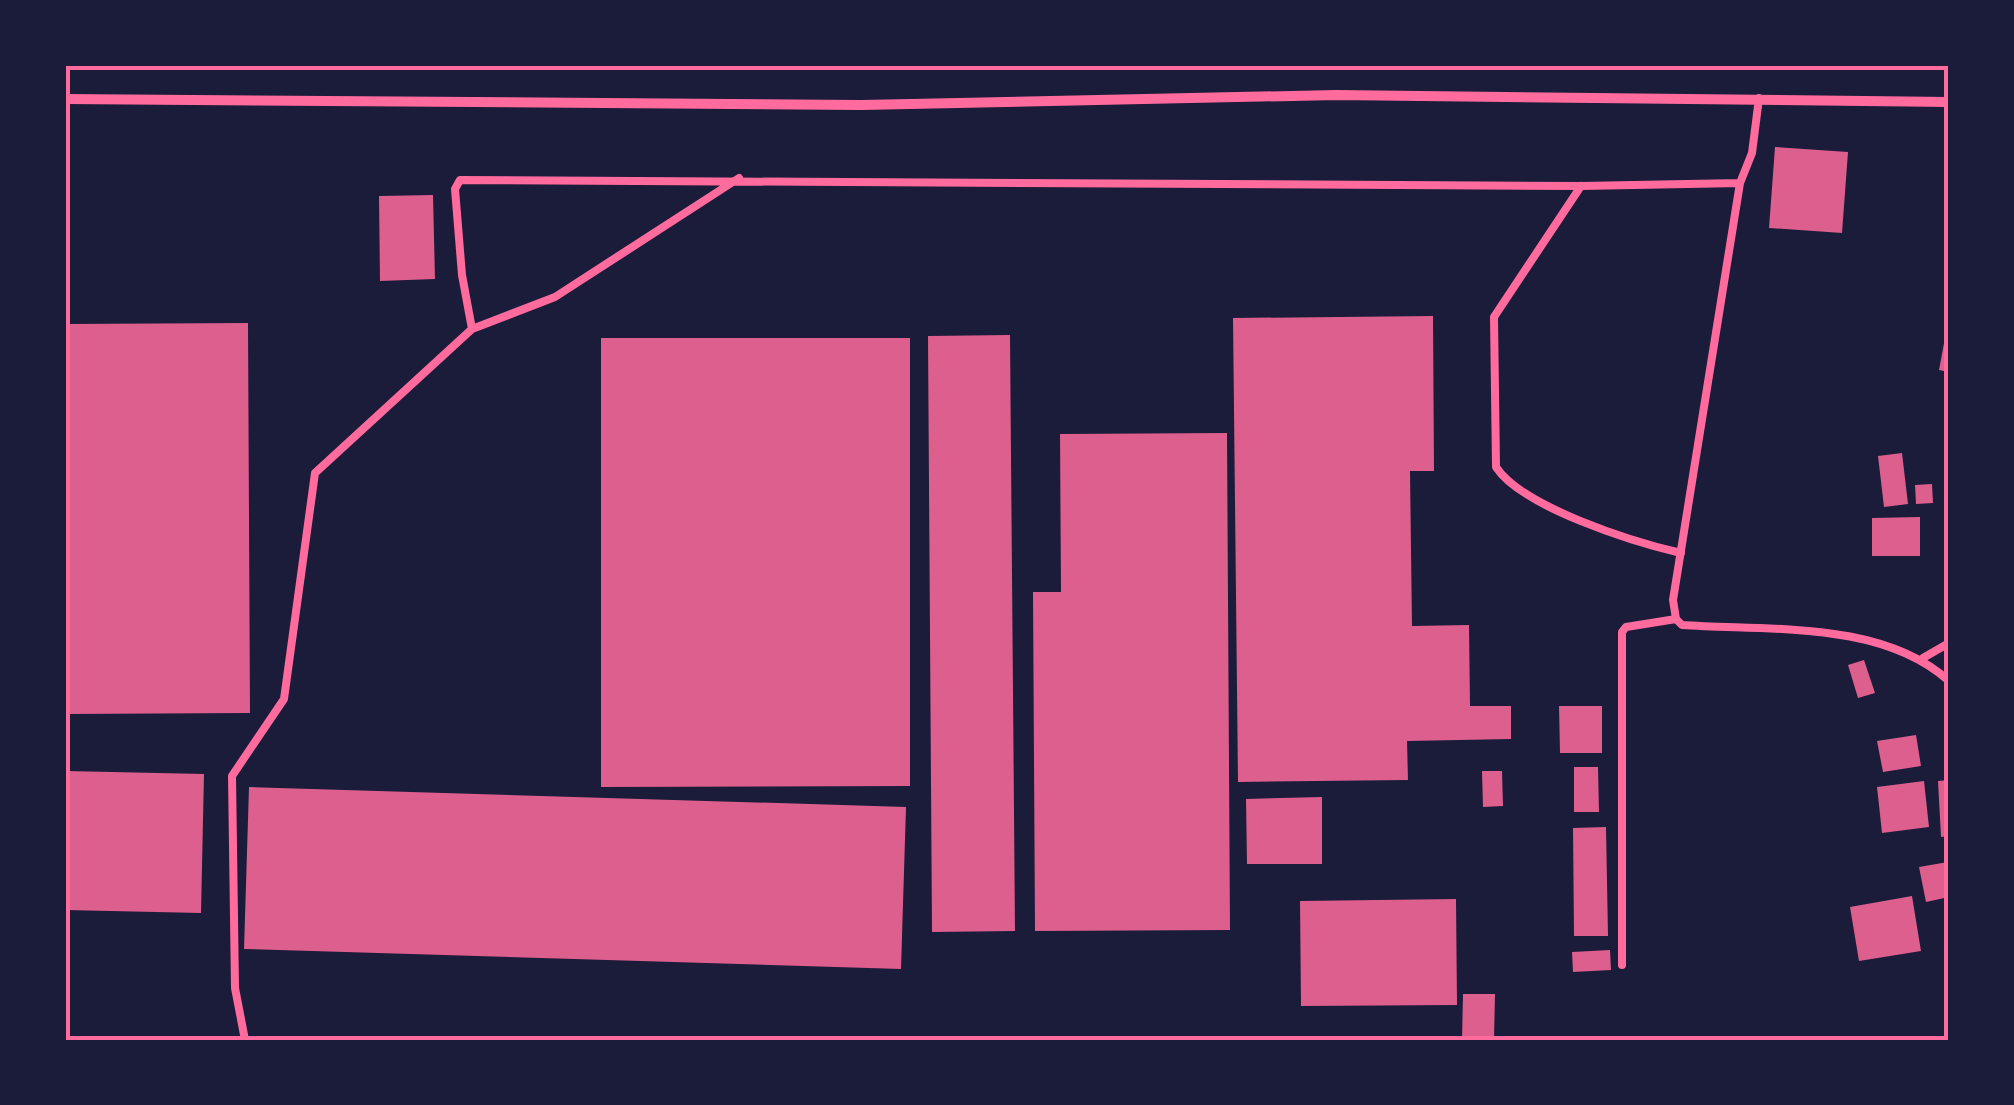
<svg xmlns="http://www.w3.org/2000/svg" width="2014" height="1105" font-family="Commissioner,sans-serif">
  <style>
    .building { fill: #dd5f8e }
    .lines { fill: none; stroke-linecap: round; stroke-linejoin: round }
    .service { stroke: #ff6b9d; stroke-width: 8 }
    .minor { stroke: #ff6b9d; stroke-width: 10 }
    .neatline { fill: none; stroke: #ff6b9d; stroke-width: 4 }
  </style>
  <rect width="100%" height="100%" fill="#1b1b3a"/>
  <!-- building -->
  <path class="building" d="M 1775,147 L 1848,152 L 1842,233 L 1769,228 Z
    M 433,195 L 435,279 L 380,281 L 379,196 Z
    M 1433,316 L 1434,471 L 1410,471 L 1412,626 L 1469,625 L 1470,706 L 1511,706 L 1511,739 L 1407,741 L 1408,780 L 1238,782 L 1233,318 Z
    M 248,323 L 250,713 L 65,714 L 65,324 Z
    M 1947,327 L 1949,327 L 1949,372 L 1939,370 Z
    M 1010,335 L 1015,931 L 932,932 L 928,336 Z
    M 601,338 L 910,338 L 910,786 L 601,787 Z
    M 1227,433 L 1230,930 L 1035,931 L 1033,592 L 1061,592 L 1060,434 Z
    M 1902,453 L 1908,504 L 1884,507 L 1878,456 Z
    M 1932,484 L 1933,503 L 1916,504 L 1915,485 Z
    M 1920,517 L 1920,556 L 1872,556 L 1872,518 Z
    M 1864,660 L 1875,693 L 1858,698 L 1848,665 Z
    M 1559,706 L 1602,706 L 1602,753 L 1560,753 Z
    M 1916,735 L 1921,766 L 1883,772 L 1877,741 Z
    M 1574,767 L 1598,767 L 1599,812 L 1574,812 Z
    M 65,771 L 204,774 L 201,913 L 65,910 Z
    M 1482,771 L 1502,771 L 1503,806 L 1483,807 Z
    M 1949,780 L 1949,836 L 1941,837 L 1938,781 Z
    M 1924,781 L 1929,827 L 1882,833 L 1877,787 Z
    M 249,787 L 906,807 L 901,969 L 244,949 Z
    M 1322,797 L 1322,864 L 1247,864 L 1246,799 Z
    M 1606,827 L 1608,936 L 1574,936 L 1573,828 Z
    M 1948,862 L 1949,897 L 1926,902 L 1919,867 Z
    M 1912,896 L 1921,951 L 1859,961 L 1850,907 Z
    M 1456,899 L 1457,1005 L 1301,1006 L 1300,901 Z
    M 1610,950 L 1611,970 L 1573,972 L 1572,952 Z
    M 1463,994 L 1495,994 L 1494,1040 L 1462,1040 Z"/>
  <g class="lines">
    <!-- service -->
    <path class="service" d="M 1759,98 L 1752,153 L 1740,183 L 1673,600 L 1676,619 L 1682,625 C 1769,631 1881,620 1949,681
      M 1581,186 L 1494,317 L 1496,467 C 1522,507 1633,542 1681,553
      M 472,329 L 555,297 L 739,178
      M 1923,658 L 1949,643
      M 1622,965 L 1622,632 L 1626,627 L 1676,619
      M 245,1040 L 235,988 L 232,776 L 284,699 L 315,473 L 472,329 L 462,275 L 455,189 L 460,180 L 1581,186 L 1740,183"/>
    <!-- minor -->
    <path class="minor" d="M 65,99 L 862,105 L 1336,95 L 1949,102"/>
  </g>
  <!-- border -->
  <rect width="2014" height="1105" fill="none" stroke="#1b1b3a" stroke-width="135"/>
  <rect x="68" y="68" width="1878" height="970" class="neatline"/>
</svg>
